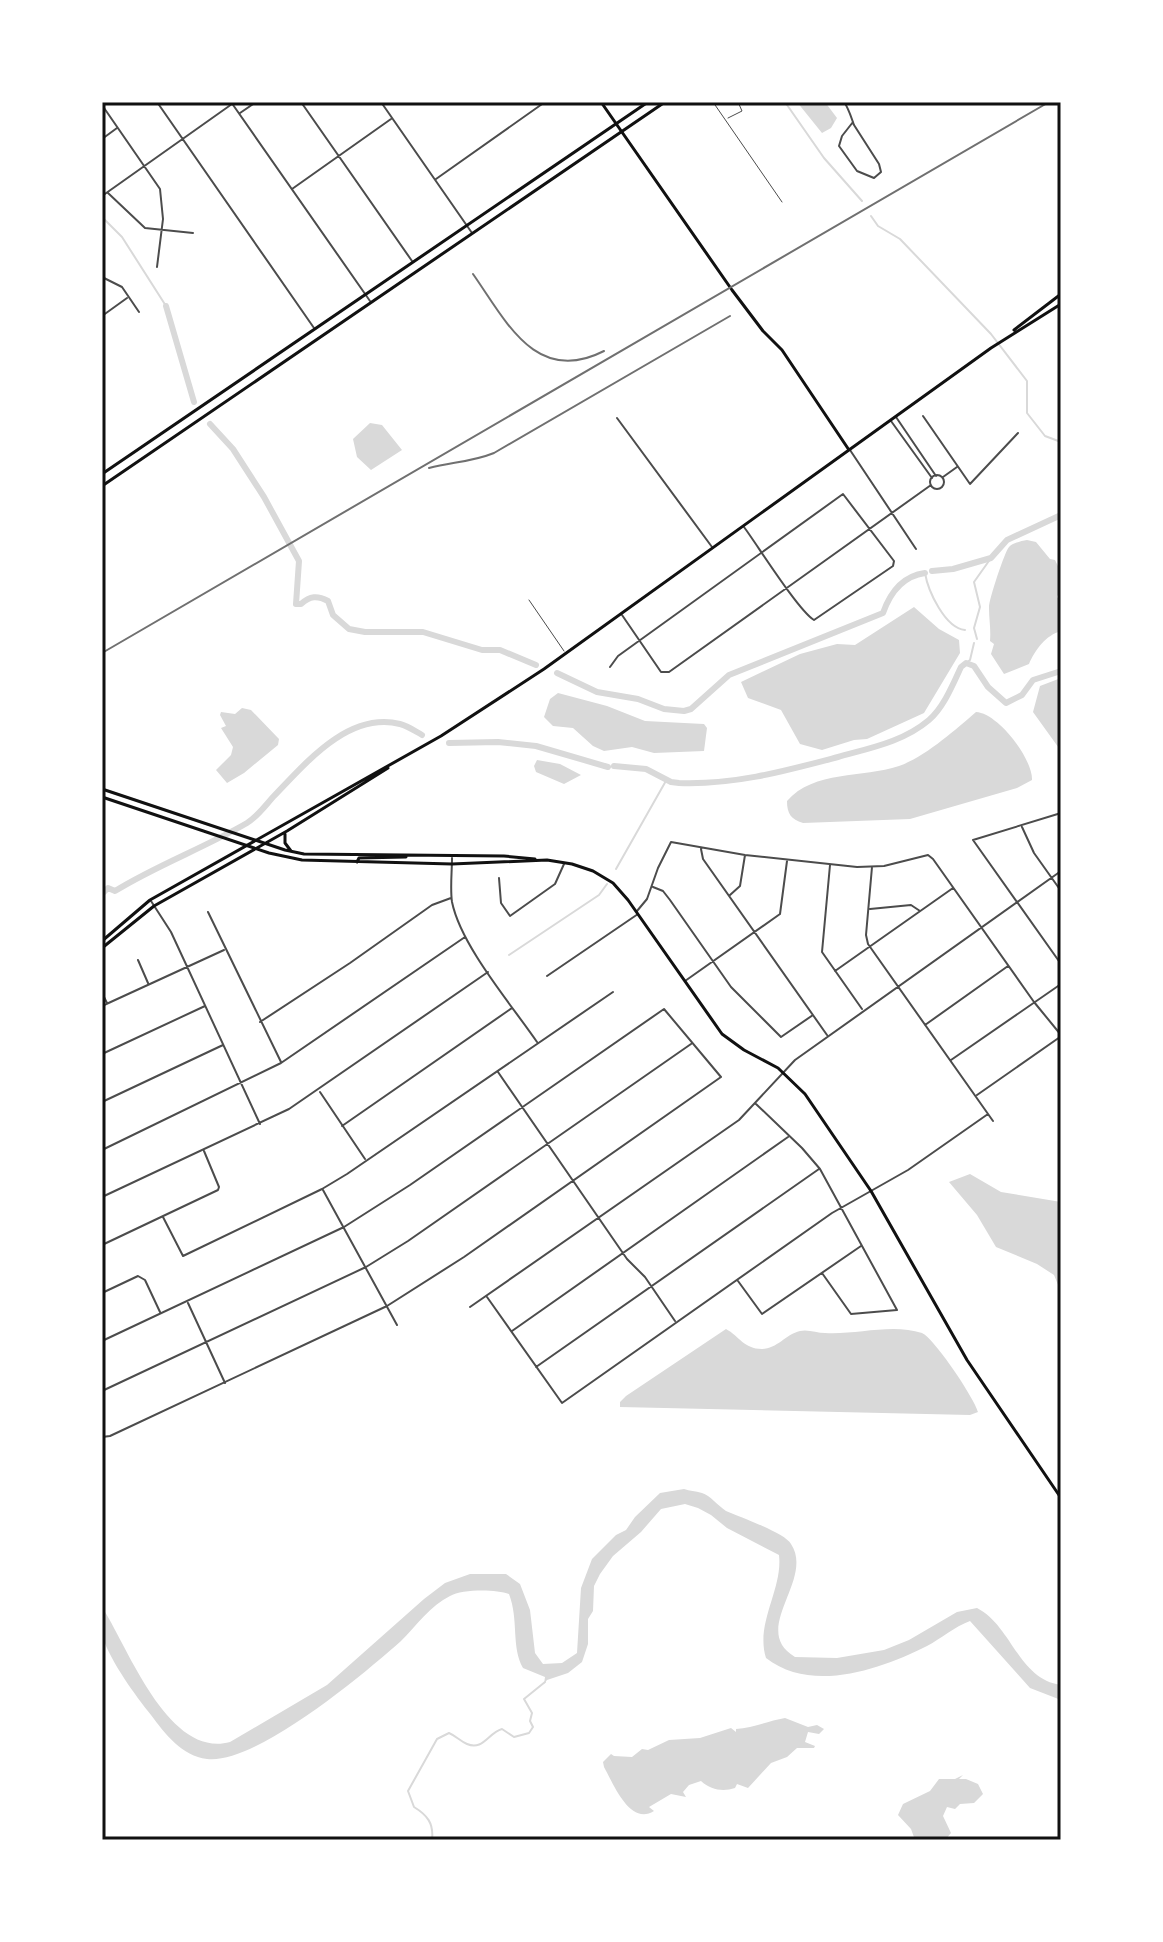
<svg xmlns="http://www.w3.org/2000/svg" width="1163" height="1942" font-family="Merriweather,serif">
  <style>
    .water { fill: #d9d9d9 }
    .lines { fill: none; stroke-linecap: round; stroke-linejoin: round }
    .stream { stroke: #d9d9d9; stroke-width: 2 }
    .river { stroke: #d9d9d9; stroke-width: 6 }
    .service { stroke: #4c4c4c; stroke-width: 1 }
    .minor { stroke: #4c4c4c; stroke-width: 2 }
    .tertiary { stroke: #4c4c4c; stroke-width: 2 }
    .secondary { stroke: #111; stroke-width: 3 }
    .primary { stroke: #111; stroke-width: 3 }
    .rail { stroke: #707070; stroke-width: 2 }
    .neatline { fill: none; stroke: #111; stroke-width: 3 }
  </style>
  <rect width="100%" height="100%" fill="#fff"/>
  <!-- water -->
  <path class="water" d="M 797,102 L 825,102 L 837,118 L 831,128 L 822,133 Z
    M 370,423 L 382,425 L 402,450 L 371,470 L 357,457 L 353,439 Z
    M 1027,540 L 1036,542 L 1050,559 L 1055,560 C 1062,573 1063,584 1057,597 L 1061,602 L 1061,631 C 1046,635 1035,650 1029,664 L 1004,674 L 991,654 L 994,644 L 990,641 C 991,629 989,619 989,608 C 988,602 1005,551 1009,547 C 1013,543 1021,541 1027,540 Z
    M 914,607 L 939,629 L 959,640 L 960,653 L 924,713 L 867,739 L 854,740 L 822,750 L 800,744 L 781,710 L 748,698 L 741,682 L 800,654 L 837,644 L 855,645 Z
    M 1061,678 L 1061,751 L 1033,712 L 1040,686 Z
    M 558,693 L 607,706 L 645,721 L 704,724 L 707,728 L 704,751 L 654,753 L 632,747 L 604,751 L 593,746 L 573,728 L 553,726 L 544,717 L 550,699 Z
    M 242,708 L 251,710 L 279,739 L 278,745 L 244,773 L 227,783 L 216,770 L 231,755 L 233,747 L 221,728 L 226,726 L 220,715 L 221,712 L 235,714 Z
    M 976,712 C 998,713 1033,759 1032,780 L 1017,788 L 910,819 L 803,823 C 791,819 787,814 787,801 C 814,770 863,778 899,766 C 925,757 955,730 976,712 Z
    M 537,760 L 560,764 L 581,775 L 564,784 L 536,772 L 534,766 Z
    M 970,1174 L 1001,1192 L 1061,1202 L 1061,1292 L 1054,1275 L 1037,1264 L 996,1247 L 977,1215 L 949,1182 Z
    M 726,1329 C 739,1336 744,1349 762,1349 C 777,1349 786,1334 800,1331 C 808,1329 817,1333 825,1333 C 856,1335 892,1323 922,1333 C 934,1338 975,1399 978,1412 L 970,1415 L 620,1407 L 620,1402 L 626,1396 Z
    M 684,1489 C 690,1491 695,1491 702,1493 C 710,1495 718,1506 726,1511 C 740,1517 785,1533 791,1544 C 815,1580 749,1630 795,1657 L 837,1658 L 884,1650 L 909,1640 L 957,1612 L 977,1608 C 1012,1626 1018,1679 1061,1685 L 1061,1700 L 1030,1688 L 970,1621 C 954,1627 942,1638 927,1646 C 881,1669 812,1694 766,1658 C 755,1623 783,1589 779,1555 L 727,1528 L 711,1515 L 698,1508 L 685,1504 L 661,1509 L 641,1532 L 613,1556 L 600,1574 L 594,1586 L 593,1611 L 588,1619 L 588,1644 L 582,1662 L 568,1673 L 547,1680 L 544,1684 L 545,1677 L 523,1668 C 511,1647 519,1620 509,1594 C 496,1589 462,1589 450,1596 C 431,1605 416,1626 401,1641 C 364,1674 255,1765 207,1759 C 182,1756 165,1734 151,1715 C 135,1695 111,1662 103,1638 C 100,1629 102,1617 102,1607 C 128,1647 168,1759 230,1742 L 327,1685 L 424,1599 L 445,1583 L 470,1574 L 506,1574 L 520,1584 L 530,1610 L 535,1653 L 543,1664 L 562,1663 L 577,1653 L 581,1588 L 592,1559 L 616,1535 L 626,1530 L 635,1517 L 660,1493 Z
    M 785,1718 L 808,1727 L 817,1725 L 824,1729 L 819,1734 L 808,1732 L 805,1742 L 815,1746 L 814,1748 L 797,1748 L 787,1757 L 771,1763 L 748,1788 L 737,1784 L 735,1788 C 723,1792 711,1790 701,1781 L 689,1785 L 683,1792 L 686,1797 L 671,1794 L 649,1807 L 654,1811 C 630,1826 614,1785 604,1767 L 603,1762 L 611,1754 L 614,1756 L 632,1757 L 642,1749 L 648,1750 L 669,1740 L 700,1738 L 731,1728 L 736,1732 L 736,1729 C 752,1728 768,1721 785,1718 Z
    M 963,1775 L 959,1779 L 966,1779 L 978,1784 L 983,1794 L 974,1803 L 960,1804 L 955,1809 L 947,1807 L 943,1816 L 951,1833 L 945,1840 L 915,1840 L 911,1829 L 898,1815 L 903,1804 L 930,1791 L 939,1779 L 955,1779 Z"/>
  <g class="lines">
    <!-- stream -->
    <path class="stream" d="M 785,102 L 824,158 L 862,201
      M 871,216 L 878,226 L 900,239 L 991,334 L 1027,381 L 1027,413 L 1045,436 L 1061,442
      M 102,217 L 122,237 L 166,306
      M 925,573 C 928,591 945,628 965,630
      M 977,639 L 974,628 L 980,607 L 974,582 L 991,558
      M 966,663 L 970,660 L 974,643
      M 616,869 L 667,779
      M 509,955 L 599,895 L 607,884
      M 432,1840 C 434,1823 427,1815 414,1807 L 408,1791 L 437,1739 L 449,1733 C 456,1736 460,1741 467,1744 C 483,1751 488,1733 502,1729 L 514,1737 L 529,1733 L 533,1727 L 530,1721 L 532,1713 L 524,1699 L 545,1682"/>
    <!-- river -->
    <path class="river" d="M 166,306 L 194,402
      M 210,424 L 233,449 L 264,497 L 299,561 L 296,604 L 301,604 C 310,596 317,595 328,601 L 333,615 L 349,629 L 365,632 L 423,632 L 482,650 L 500,650 L 536,665
      M 932,571 L 953,569 L 991,558 L 1007,540 L 1061,515
      M 557,673 L 597,692 L 638,699 L 664,709 L 684,711 L 691,709 L 729,675 L 883,613 C 890,593 903,576 925,573
      M 449,743 L 498,742 L 536,746 L 608,767
      M 614,766 L 646,769 L 671,782 L 679,783 C 735,785 785,771 838,757 C 870,748 903,742 929,720 C 944,707 953,684 961,667 L 966,663 L 974,666 L 988,687 L 1006,703 L 1022,695 L 1033,680 L 1061,671
      M 102,894 L 108,888 L 115,891 C 157,865 204,848 247,823 C 257,817 265,806 273,797 C 305,764 348,711 400,724 C 408,726 415,731 422,735"/>
    <!-- service -->
    <path class="service" d="M 713,102 L 782,202
      M 728,118 L 742,111 L 738,102
      M 529,600 L 564,651"/>
    <!-- minor -->
    <path class="minor" d="M 157,102 L 314,328
      M 301,102 L 412,261
      M 381,102 L 472,233
      M 844,102 C 849,109 851,117 854,125 L 879,164 L 881,172 L 874,178 L 857,171 L 839,146 L 842,136 L 853,122
      M 102,105 L 160,189 L 163,219 L 157,267
      M 240,113 L 256,102
      M 102,139 L 117,128
      M 436,179 L 545,102
      M 292,189 L 391,119
      M 108,193 L 145,228 L 193,233
      M 102,196 L 232,104
      M 102,277 L 122,287 L 139,312
      M 102,316 L 127,298
      M 923,416 L 970,484 L 1018,433
      M 896,417 L 936,476
      M 617,418 L 712,547
      M 891,421 L 932,478
      M 850,450 L 916,549
      M930 482a7 7 0 1 1 14 0a7 7 0 1 1-14 0Z
      M 943,477 L 957,467
      M 622,615 L 661,672 L 669,672 L 931,485
      M 610,667 L 618,656 L 843,494 L 894,561 L 893,566 L 814,620 C 798,610 758,546 744,527
      M 1061,813 L 973,840 L 1061,964
      M 1022,827 L 1034,853 L 1061,891
      M 701,849 L 703,859 L 827,1035
      M 452,858 C 452,872 450,888 452,902 C 461,946 511,1004 537,1042
      M 830,865 L 822,952 L 862,1009
      M 872,867 L 866,935 L 868,944 L 993,1121
      M 499,878 L 501,903 L 510,916 L 555,884 L 564,864
      M 653,887 L 663,891 L 670,900 L 731,987 L 781,1037 L 813,1015
      M 730,895 L 740,886 L 745,855
      M 151,901 L 171,932 L 260,1124
      M 870,909 L 911,905 L 920,911
      M 637,911 L 647,899 L 658,868 L 671,842 L 745,855 L 857,867 L 884,866 L 928,855 L 933,859 L 1034,1002 L 1061,1035
      M 208,912 L 281,1062
      M 138,960 L 148,983
      M 835,971 L 953,888
      M 547,976 L 638,914
      M 685,981 L 780,914 L 787,861
      M 102,993 L 107,1003
      M 102,1006 L 224,950
      M 260,1022 L 350,963 L 432,905 L 451,898
      M 925,1025 L 1008,966
      M 102,1054 L 205,1006
      M 951,1060 L 1061,984
      M 498,1072 L 627,1259 L 645,1277 L 675,1321
      M 320,1092 L 365,1159
      M 977,1095 L 1060,1037
      M 102,1102 L 223,1045
      M 756,1104 L 802,1148 L 820,1169 L 897,1310 L 851,1314 L 822,1273
      M 342,1126 L 512,1008
      M 102,1150 L 281,1063 L 465,937
      M 323,1190 L 397,1325
      M 102,1197 L 289,1109 L 488,972
      M 163,1217 L 183,1256 L 322,1189 L 347,1174 L 613,992
      M 102,1245 L 218,1190 L 219,1187 L 204,1151
      M 738,1281 L 762,1314 L 861,1246
      M 102,1293 L 138,1276 L 145,1280 L 160,1312
      M 487,1297 L 562,1403 L 832,1213 L 908,1170 L 988,1114
      M 188,1303 L 225,1383
      M 470,1307 L 739,1120 L 795,1060 L 1061,871
      M 512,1331 L 788,1137
      M 102,1341 L 344,1227 L 410,1185 L 664,1009 L 721,1077 L 464,1257 L 387,1306 L 110,1436 L 102,1437
      M 536,1367 L 819,1169
      M 102,1391 L 366,1267 L 408,1241 L 691,1044"/>
    <!-- tertiary -->
    <path class="tertiary" d="M 231,102 L 370,301"/>
    <!-- secondary -->
    <path class="secondary" d="M 601,102 L 732,290 L 763,331 L 782,350 L 849,450
      M 1014,330 L 1061,294
      M 102,789 L 285,850 L 304,854 L 504,856 L 535,859
      M 102,797 L 269,853 L 302,860 L 452,864 L 547,860 L 572,864 L 593,871 L 613,883 L 628,900 L 722,1034 L 744,1050 L 778,1068 L 805,1094 L 871,1191 L 967,1360 L 1061,1498
      M 285,834 L 285,843 L 291,851
      M 357,862 L 359,858 L 406,857
      M 102,941 L 150,900 L 441,736 L 544,669 L 991,348 L 1061,304
      M 102,948 L 154,906 L 287,831 L 388,768"/>
    <!-- primary -->
    <path class="primary" d="M 102,474 L 648,102
      M 102,486 L 665,102"/>
    <!-- rail -->
    <path class="rail" d="M 473,274 C 506,321 536,386 604,351
      M 429,468 C 452,462 472,462 494,453 L 730,316
      M 102,653 L 1049,102"/>
  </g>
  <!-- border -->
  <rect width="1163" height="1942" fill="none" stroke="#ffffff" stroke-width="208"/>
  <rect x="104" y="104" width="955" height="1734" class="neatline"/>
</svg>
